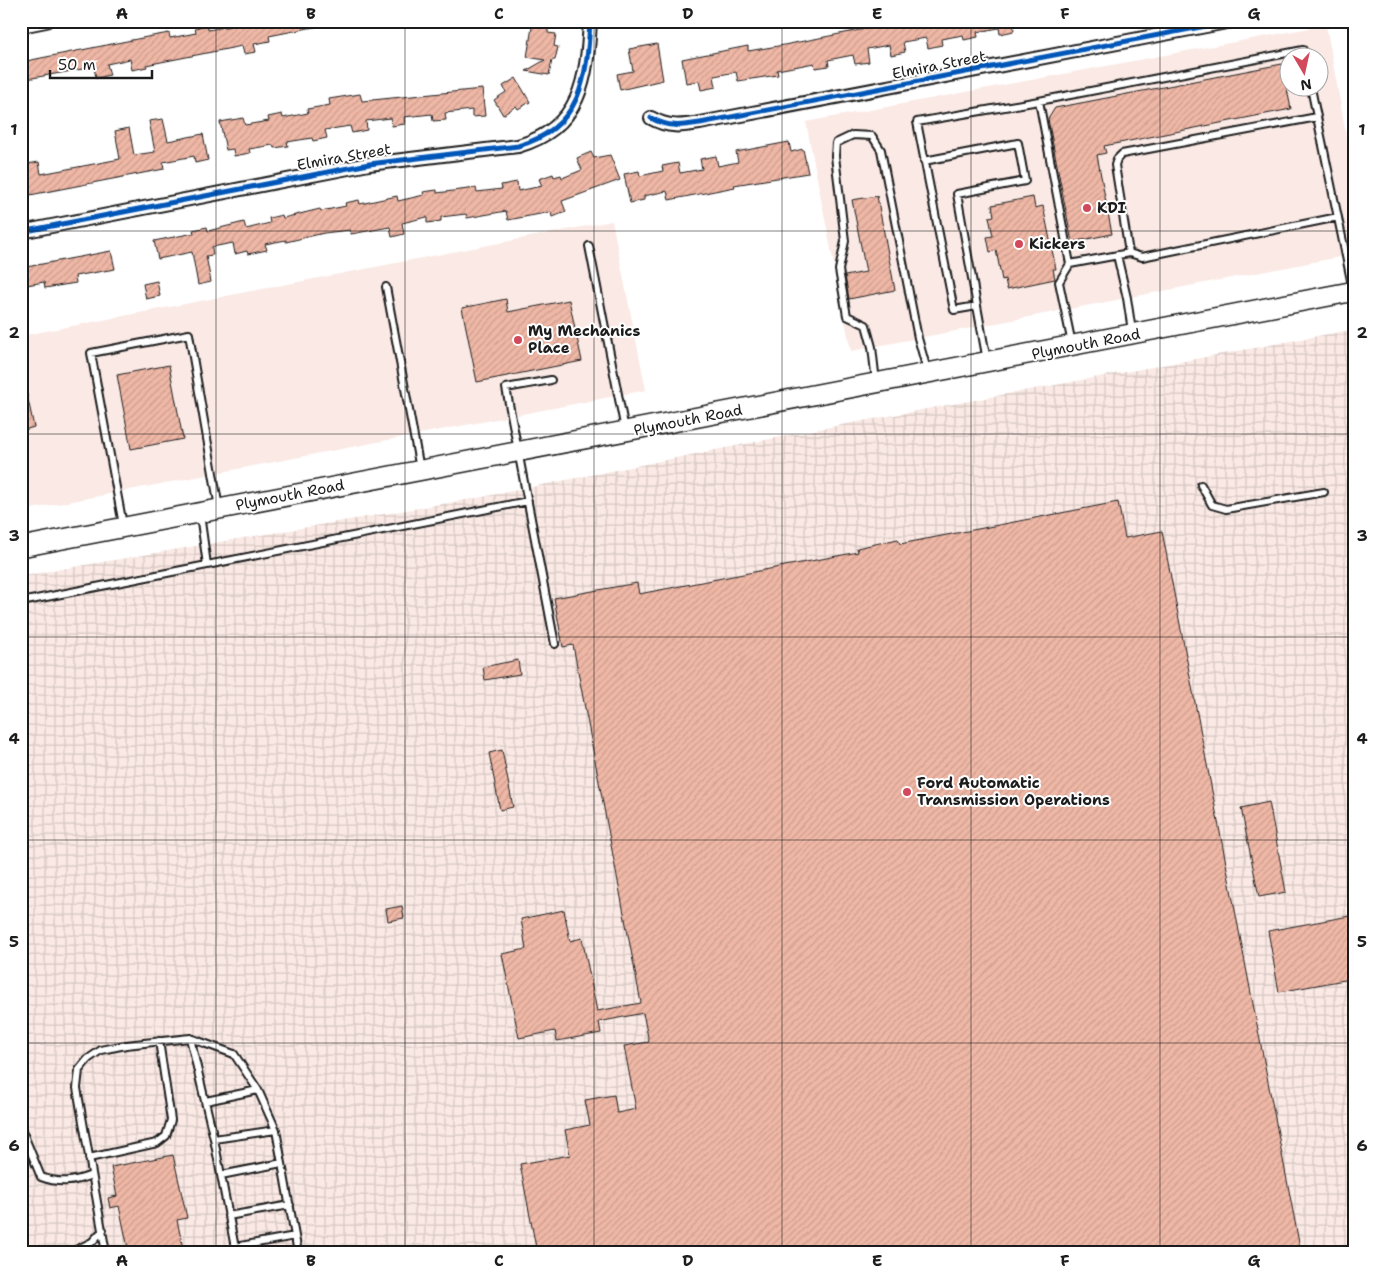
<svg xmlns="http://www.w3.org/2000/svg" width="1376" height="1274" font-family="'Shantell Sans',sans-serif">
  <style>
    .built { fill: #fae9e4; fill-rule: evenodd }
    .industrial { fill: url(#industrial-grid) }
    .building { fill: url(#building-hatch); stroke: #1c1c1c }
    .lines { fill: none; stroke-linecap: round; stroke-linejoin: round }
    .lane-casing { stroke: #1c1c1c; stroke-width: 10 }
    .street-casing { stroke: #1c1c1c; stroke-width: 16 }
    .secondary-casing { stroke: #1c1c1c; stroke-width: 22 }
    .lane { stroke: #fff; stroke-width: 6 }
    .street { stroke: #fff; stroke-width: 12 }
    .secondary { stroke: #fff; stroke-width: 19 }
    .cycleway-casing { stroke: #fff; stroke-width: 8 }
    .cycleway { stroke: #0057b8; stroke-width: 5 }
    .grid { fill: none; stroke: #1c1c1c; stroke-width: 1; stroke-opacity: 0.55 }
    .poi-dot { fill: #d1495b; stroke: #fff; stroke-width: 2 }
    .labels { text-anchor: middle; stroke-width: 4; stroke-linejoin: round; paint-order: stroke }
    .street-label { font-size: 15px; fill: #1c1c1c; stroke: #fff }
    .poi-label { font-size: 15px; font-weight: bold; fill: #1c1c1c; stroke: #fff; text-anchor: start }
    .neatline { fill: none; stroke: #1c1c1c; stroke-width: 2 }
    .grid-label { font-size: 16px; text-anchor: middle; font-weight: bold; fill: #1c1c1c }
  </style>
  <defs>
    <pattern id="industrial-grid" width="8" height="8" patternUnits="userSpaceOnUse" patternTransform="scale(1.25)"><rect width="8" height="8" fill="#fae9e4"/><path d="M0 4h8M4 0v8" fill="none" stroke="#d6c7c3"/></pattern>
    <pattern id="building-hatch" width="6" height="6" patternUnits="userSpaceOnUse" patternTransform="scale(1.25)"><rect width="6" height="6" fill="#efb7a6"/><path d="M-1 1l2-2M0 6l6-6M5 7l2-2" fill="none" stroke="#cc9d8e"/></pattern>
  </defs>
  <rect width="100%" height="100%" fill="#fff"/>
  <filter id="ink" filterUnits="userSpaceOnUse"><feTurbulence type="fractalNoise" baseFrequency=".02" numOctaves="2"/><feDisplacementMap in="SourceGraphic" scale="10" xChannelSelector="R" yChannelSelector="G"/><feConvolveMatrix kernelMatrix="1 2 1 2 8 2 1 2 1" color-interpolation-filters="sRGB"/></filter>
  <g filter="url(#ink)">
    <!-- built -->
    <path class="built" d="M 1326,25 L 1350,156 L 1355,156 L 1355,254 L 851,351 L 806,122 ZM 1288,58 L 1318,58 L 1318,88 L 1288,88 Z
      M 612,221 L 646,390 L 21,511 L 21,336 Z"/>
    <!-- industrial -->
    <path class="industrial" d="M 1355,329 L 1355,1253 L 21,1253 L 21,576 L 477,498 L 825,428 Z"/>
    <!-- building -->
    <path class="building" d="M 235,21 L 318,21 L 319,26 L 269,36 L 270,41 L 254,44 L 256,52 L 244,54 L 242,46 L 146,65 L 147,67 L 132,70 L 130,59 L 107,64 L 110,75 L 96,78 L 94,67 L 21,80 L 21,62 L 147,37 L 169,33 L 170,38 L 196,33 L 195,28 L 207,25 L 208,30 L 236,25 Z
      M 533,21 L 548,21 L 548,33 L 556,34 L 554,46 L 558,47 L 555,60 L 552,60 L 549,75 L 526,71 L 545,60 L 527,57 Z
      M 890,21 L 1013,21 L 1014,31 L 1000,34 L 999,28 L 977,32 L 978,37 L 964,40 L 963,35 L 941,39 L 942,45 L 928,48 L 926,38 L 903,42 L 905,52 L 891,55 L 889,45 L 867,49 L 869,62 L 855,64 L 853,55 L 828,60 L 829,66 L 815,68 L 814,63 L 799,66 L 777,70 L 778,75 L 738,81 L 736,72 L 714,76 L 716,87 L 701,90 L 699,81 L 686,83 L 682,59 L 748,46 L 748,51 L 784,45 L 870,28 L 869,25 Z
      M 657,44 L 663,80 L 620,90 L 617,74 L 633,71 L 629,49 Z
      M 1282,64 L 1291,109 L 1104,146 L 1106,153 L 1097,155 L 1112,234 L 1072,242 L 1048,119 L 1055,108 Z
      M 516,78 L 530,102 L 518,109 L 516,106 L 503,115 L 494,100 L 506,92 L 503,86 Z
      M 482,89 L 485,116 L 472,117 L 472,110 L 445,113 L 446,120 L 433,121 L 432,114 L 404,117 L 405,124 L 392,126 L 391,118 L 366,121 L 367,130 L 352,133 L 350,126 L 325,130 L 327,138 L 313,141 L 312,138 L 287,142 L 288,146 L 274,148 L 273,145 L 249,149 L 250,153 L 234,156 L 233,149 L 226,150 L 220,122 L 243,118 L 245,125 L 269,121 L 268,117 L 282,114 L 283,118 L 308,113 L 307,109 L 330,105 L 329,99 L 360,94 L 362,101 Z
      M 163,119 L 168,141 L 203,134 L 208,160 L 195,163 L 194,156 L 163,162 L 164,169 L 25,196 L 21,165 L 39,162 L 41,174 L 120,159 L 115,131 L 129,128 L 134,155 L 155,152 L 149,121 Z
      M 789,142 L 791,152 L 803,149 L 808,173 L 734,185 L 735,187 L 669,200 L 667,191 L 644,196 L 644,200 L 630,203 L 624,174 L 639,171 L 640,176 L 663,171 L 662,166 L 678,163 L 680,173 L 702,169 L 700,159 L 716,156 L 718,166 L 738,162 L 736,152 Z
      M 591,152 L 594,158 L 610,155 L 620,180 L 562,201 L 566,212 L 552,217 L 551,212 L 508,220 L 506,211 L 467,218 L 466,214 L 441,217 L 441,221 L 427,223 L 427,217 L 402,223 L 404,234 L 392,237 L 390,227 L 351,234 L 350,230 L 324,233 L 286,242 L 286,240 L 265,244 L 267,250 L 248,254 L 247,251 L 235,254 L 233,243 L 212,247 L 213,255 L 206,256 L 211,282 L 198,285 L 192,252 L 158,259 L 154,241 L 194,233 L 193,230 L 207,227 L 208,231 L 244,222 L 246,229 L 270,223 L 269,218 L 282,215 L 283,218 L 320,209 L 321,211 L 346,206 L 345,203 L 359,200 L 360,204 L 397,196 L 398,201 L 424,195 L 423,192 L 437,190 L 437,193 L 476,188 L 477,192 L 502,189 L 501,185 L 517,182 L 518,191 L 542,186 L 539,179 L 553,174 L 554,177 L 561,175 L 562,178 L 582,170 L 577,158 Z
      M 877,196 L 895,290 L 849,299 L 845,276 L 866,272 L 852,200 Z
      M 1033,197 L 1035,208 L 1043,206 L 1056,269 L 1053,269 L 1055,279 L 1007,289 L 1005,279 L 1002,280 L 996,250 L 990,252 L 987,237 L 993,236 L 989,217 L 994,216 L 992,205 Z
      M 111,251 L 115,269 L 75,276 L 76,283 L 45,288 L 44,282 L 21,286 L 21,268 Z
      M 157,281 L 160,296 L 146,299 L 143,284 Z
      M 506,299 L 508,312 L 569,300 L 582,361 L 477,382 L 462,308 Z
      M 169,365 L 183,439 L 131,449 L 117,375 Z
      M 26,390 L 34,427 L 21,431 L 21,391 Z
      M 1118,502 L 1125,538 L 1162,531 L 1301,1253 L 537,1253 L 520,1164 L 570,1155 L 565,1130 L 590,1125 L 585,1100 L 614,1095 L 617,1113 L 636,1109 L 624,1046 L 649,1042 L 643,1013 L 599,1022 L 601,1033 L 557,1041 L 555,1031 L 519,1038 L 502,954 L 526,949 L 521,919 L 564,910 L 570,941 L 582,938 L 597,1011 L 641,1003 L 573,645 L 563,647 L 554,598 L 637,583 L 639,594 L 858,552 L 857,548 L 898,539 L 900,544 Z
      M 518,660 L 520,674 L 485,680 L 483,667 Z
      M 502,750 L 513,807 L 500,810 L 489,753 Z
      M 1269,802 L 1286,892 L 1259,897 L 1241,808 Z
      M 402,906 L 404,918 L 388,921 L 386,909 Z
      M 1355,915 L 1355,978 L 1279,992 L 1268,931 Z
      M 173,1155 L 187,1218 L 177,1220 L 184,1253 L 129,1253 L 119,1206 L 110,1208 L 108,1198 L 117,1196 L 111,1167 Z"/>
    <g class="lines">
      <defs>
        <path id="lane" d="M 1304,58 L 1303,50 L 1039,101 L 1070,264 L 1129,253 L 1115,165 L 1117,159 L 1122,154 L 1317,117
          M 1311,88 L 1353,290
          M 924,161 L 1018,143 L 1025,181 L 957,194 L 977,306 L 954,310 L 917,122 L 1039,101
          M 589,246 L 625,430
          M 1129,253 L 1142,257 L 1338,217
          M 1117,255 L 1127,298 L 1132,331
          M 1070,264 L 1059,282 L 1072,344
          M 386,287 L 420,469
          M 977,306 L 987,361
          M 551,380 L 506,388 L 555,644
          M 876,382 L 872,347 L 866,325 L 847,316 L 839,270 L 845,241 L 835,156 L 836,143 L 853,135 L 872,136 L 881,150 L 918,338 L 927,370
          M 1201,485 L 1212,505 L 1226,509 L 1324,492
          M 200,514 L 207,565 L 528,501
          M 123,525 L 91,353 L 189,334 L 219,508
          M 21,602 L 207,565
          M 190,1038 L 214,1139 L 236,1253
          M 206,1101 L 258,1090
          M 21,1128 L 41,1177 C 60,1184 73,1182 92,1175
          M 214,1139 L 276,1130
          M 89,1158 L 157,1143 L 166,1136 L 171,1120 L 159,1041
          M 221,1175 L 282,1163
          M 228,1216 L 290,1205
          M 235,1247 L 295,1236
          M 70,1253 L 92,1242 L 103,1230
          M 106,1253 L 77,1088 L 79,1070 L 88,1059 L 101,1050 L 126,1045 L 190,1038 L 234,1054 L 258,1090 L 276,1130 L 298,1253"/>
        <path id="street" d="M 21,26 L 46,21
          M 651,118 C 669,128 681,126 700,123 L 1232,21
          M 21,232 L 369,164 L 518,146 C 581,128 587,79 590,21"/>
        <path id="secondary" d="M 21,547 L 1355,291"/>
      </defs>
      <!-- lane casing -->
      <use href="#lane" class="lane-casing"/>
      <!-- street casing -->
      <use href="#street" class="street-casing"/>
      <!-- secondary casing -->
      <use href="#secondary" class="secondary-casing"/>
      <!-- lane -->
      <use href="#lane" class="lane"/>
      <!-- street -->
      <use href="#street" class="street"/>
      <!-- secondary -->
      <use href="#secondary" class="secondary"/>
      <defs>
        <path id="cycleway" d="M 651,118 C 669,128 681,126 700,123 L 1232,21
          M 21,232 L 369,164 L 518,146 C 581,128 587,79 590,21"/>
      </defs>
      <!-- cycleway casing -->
      <use href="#cycleway" class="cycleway-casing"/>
      <!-- cycleway -->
      <use href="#cycleway" class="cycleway"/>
    </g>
  </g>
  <!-- grid -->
  <path class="grid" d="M 216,21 L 216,1253M 405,21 L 405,1253M 594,21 L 594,1253M 782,21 L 782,1253M 971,21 L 971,1253M 1160,21 L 1160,1253M 21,231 L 1355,231M 21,434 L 1355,434M 21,637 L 1355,637M 21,840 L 1355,840M 21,1043 L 1355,1043"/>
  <!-- markers -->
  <g class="poi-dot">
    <circle cx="1087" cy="208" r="5"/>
    <circle cx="1019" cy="244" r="5"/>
    <circle cx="518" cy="340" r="5"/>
    <circle cx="907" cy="792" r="5"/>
  </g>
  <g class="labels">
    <!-- street labels -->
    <g class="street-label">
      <text transform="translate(939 65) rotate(-11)" y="5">Elmira Street</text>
      <text transform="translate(344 157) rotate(-10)" y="5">Elmira Street</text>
      <text transform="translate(1086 344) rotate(-11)" y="5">Plymouth Road</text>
      <text transform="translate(688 420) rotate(-11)" y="5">Plymouth Road</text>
      <text transform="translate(290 495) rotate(-11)" y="5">Plymouth Road</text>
    </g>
    <!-- poi labels -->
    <g class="poi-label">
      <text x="1097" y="213">KDI</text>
      <text x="1029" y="249">Kickers</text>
      <text x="528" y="336">My Mechanics<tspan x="528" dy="17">Place</tspan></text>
      <text x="917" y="788">Ford Automatic<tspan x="917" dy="17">Transmission Operations</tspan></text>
    </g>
  </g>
  <!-- margin -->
  <rect width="1376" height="1274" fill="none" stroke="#fff" stroke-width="55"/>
  <!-- north arrow -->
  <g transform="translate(1304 72) rotate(171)"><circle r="24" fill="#ffffff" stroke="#a4a4a4"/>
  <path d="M0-4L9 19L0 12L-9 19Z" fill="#d1495b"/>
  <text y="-8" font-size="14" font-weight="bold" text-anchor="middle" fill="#1c1c1c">N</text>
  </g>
  <!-- scale -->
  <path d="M50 70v8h102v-8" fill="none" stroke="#1c1c1c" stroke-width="2.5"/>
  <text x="58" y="70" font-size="15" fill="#1c1c1c" stroke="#ffffff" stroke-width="4" paint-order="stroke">50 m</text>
  <rect x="28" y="28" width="1320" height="1218" class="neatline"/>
  <g class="grid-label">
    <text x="122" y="19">A</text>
    <text x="311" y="19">B</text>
    <text x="499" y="19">C</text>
    <text x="688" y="19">D</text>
    <text x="877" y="19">E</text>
    <text x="1065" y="19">F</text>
    <text x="1254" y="19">G</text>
    <text x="14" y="135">1</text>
    <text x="1362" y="135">1</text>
    <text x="14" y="338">2</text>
    <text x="1362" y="338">2</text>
    <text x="14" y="541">3</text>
    <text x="1362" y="541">3</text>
    <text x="14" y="744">4</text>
    <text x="1362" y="744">4</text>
    <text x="14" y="947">5</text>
    <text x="1362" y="947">5</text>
    <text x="14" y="1151">6</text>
    <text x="1362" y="1151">6</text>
    <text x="122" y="1266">A</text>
    <text x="311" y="1266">B</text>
    <text x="499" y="1266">C</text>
    <text x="688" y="1266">D</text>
    <text x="877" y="1266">E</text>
    <text x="1065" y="1266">F</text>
    <text x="1254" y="1266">G</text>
  </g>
</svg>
